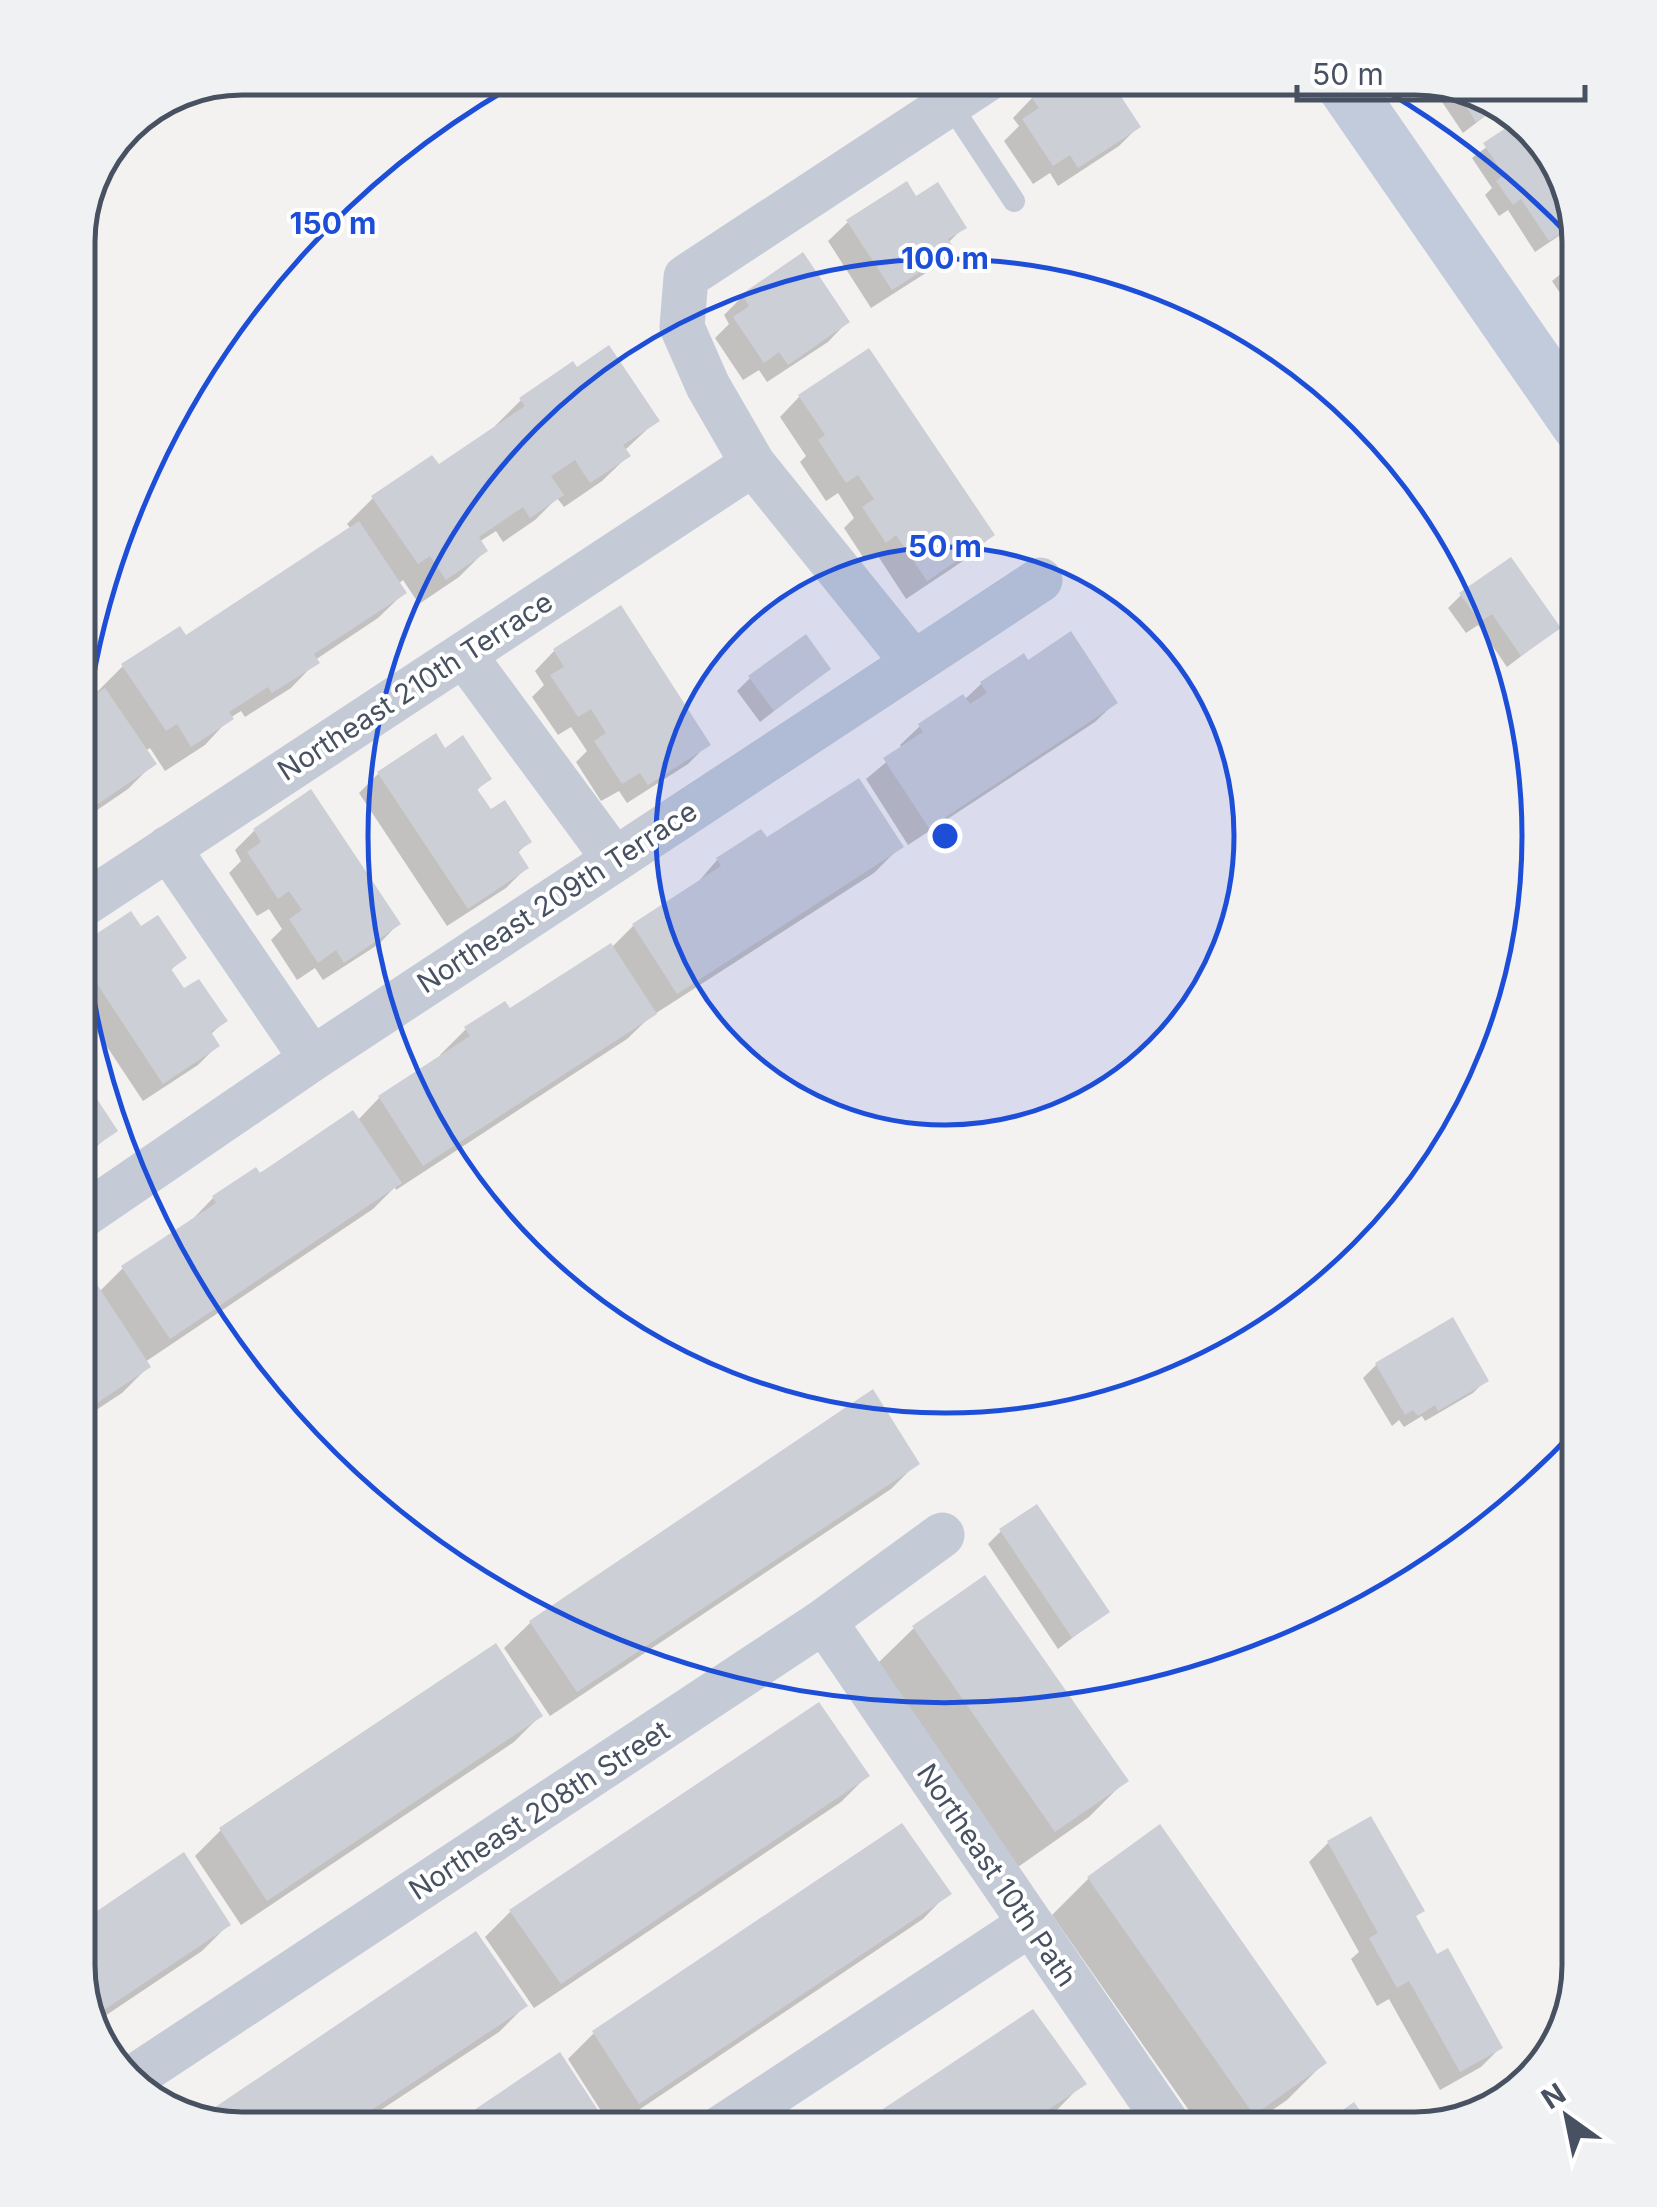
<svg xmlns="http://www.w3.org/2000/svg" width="1657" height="2207" font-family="Inter,sans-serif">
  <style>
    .shadow { fill: #0003 }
    .building { fill: #cdcfd7 }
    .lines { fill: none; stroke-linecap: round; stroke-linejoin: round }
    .lane { stroke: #c4cbd7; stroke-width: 22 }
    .street { stroke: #c4cbd7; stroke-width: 45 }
    .secondary { stroke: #c2cbdc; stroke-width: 55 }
    .ring { fill: none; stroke: #1d4ed8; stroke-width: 5 }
    .labels { text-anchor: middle; stroke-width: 8; stroke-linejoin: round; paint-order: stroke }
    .street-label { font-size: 28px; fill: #475161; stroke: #fff }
    .rim { fill: none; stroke: #475161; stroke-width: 5 }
    .centre { fill: #1d4ed8; stroke: #fff; stroke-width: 5 }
    .ring-label { font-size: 30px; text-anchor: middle; font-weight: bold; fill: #1d4ed8; stroke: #fff; stroke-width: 8; stroke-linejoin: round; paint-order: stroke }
  </style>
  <rect width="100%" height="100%" fill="#f4f1f1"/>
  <!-- shadow -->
  <path class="shadow" d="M 1064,78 L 1106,78 L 1138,127 L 1119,146 L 1058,186 L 1050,173 L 1033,184 L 1004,141 L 1019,126 L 1013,118 L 1032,98 Z
    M 1414,78 L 1425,78 L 1502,103 L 1463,133 L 1434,90 L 1426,96 Z
    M 1520,122 L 1557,159 L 1575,225 L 1535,252 L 1508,210 L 1499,216 L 1485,195 L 1492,188 L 1472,158 Z
    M 915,199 L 964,227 L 948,243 L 952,250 L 932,269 L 871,308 L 828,241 L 848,222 Z
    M 1579,259 L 1579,321 L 1552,281 Z
    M 743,296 L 847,322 L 828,342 L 767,382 L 759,370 L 743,380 L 715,338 L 729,324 L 724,315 Z
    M 868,351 L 992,535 L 972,555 L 906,599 L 876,553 L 865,560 L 844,528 L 854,518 L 838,493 L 826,501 L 800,462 L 806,456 L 780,417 L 799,397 Z
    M 521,400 L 657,420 L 624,451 L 628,456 L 602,481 L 564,507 L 557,498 L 535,520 L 503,542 L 496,531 L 479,542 L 485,551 L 459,577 L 419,604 L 403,580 L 398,584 L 404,593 L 378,618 L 315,660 L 316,662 L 291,688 L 245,717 L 241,711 L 230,718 L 205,745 L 165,771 L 150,748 L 145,751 L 154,763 L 128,789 L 90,815 L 78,829 L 78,709 L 99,695 L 97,692 L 123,666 L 185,638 L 351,529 L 347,524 L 373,498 L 438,467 L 497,428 L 495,426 Z
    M 1461,595 L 1558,628 L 1507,667 L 1478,625 L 1466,633 L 1448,608 Z
    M 554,651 L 708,744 L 688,764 L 627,803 L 619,791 L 601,801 L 576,762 L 587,751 L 571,727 L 558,735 L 532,697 L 544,685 L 535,671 Z
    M 1027,663 L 1115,703 L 1095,722 L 908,845 L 866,779 L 902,749 L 900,745 L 920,726 L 964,700 L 981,684 Z
    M 828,669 L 760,722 L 737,691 L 750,678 Z
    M 445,751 L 488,779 L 476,791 L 490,813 L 529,841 L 517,854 L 526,868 L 506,888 L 447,926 L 359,793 L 379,773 Z
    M 311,793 L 398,924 L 379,944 L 323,980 L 315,968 L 297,980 L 271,940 L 282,929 L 269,909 L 257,916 L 229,873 L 241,861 L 235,850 L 254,831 Z
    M 761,832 L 766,841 L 900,847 L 874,873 L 650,1017 L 627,1039 L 396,1190 L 395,1187 L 373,1209 L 145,1362 L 148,1367 L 122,1393 L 78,1422 L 78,1293 L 93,1283 L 99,1292 L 123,1268 L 186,1226 L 213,1198 L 357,1121 L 379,1098 L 442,1058 L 440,1055 L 466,1029 L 509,1012 L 611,948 L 633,926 L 693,888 L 717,860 Z
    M 130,914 L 140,929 L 183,958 L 170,971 L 184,992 L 225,1021 L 210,1035 L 217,1046 L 198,1065 L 143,1101 L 78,1003 L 78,949 Z
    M 78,1075 L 115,1131 L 78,1162 Z
    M 1452,1320 L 1486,1380 L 1473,1393 L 1425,1421 L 1422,1416 L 1404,1427 L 1399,1420 L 1392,1426 L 1363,1378 L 1376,1365 Z
    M 917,1463 L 891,1489 L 550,1716 L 504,1648 L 530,1623 Z
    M 1001,1531 L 1107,1611 L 1058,1649 L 988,1544 Z
    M 914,1628 L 1126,1780 L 1089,1817 L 1018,1867 L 877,1664 Z
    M 540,1716 L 514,1742 L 241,1925 L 195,1856 L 221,1830 Z
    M 867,1776 L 841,1802 L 534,2008 L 485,1937 L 510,1912 Z
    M 1328,1843 L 1414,1918 L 1436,1957 L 1500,2048 L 1481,2067 L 1440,2090 L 1389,1999 L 1377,2006 L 1351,1959 L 1359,1952 L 1309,1862 Z
    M 183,1856 L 228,1925 L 202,1951 L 93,2024 L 78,1965 L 78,1927 Z
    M 1089,1878 L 1324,2063 L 1287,2100 L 1245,2129 L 1202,2129 L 1052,1915 Z
    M 948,1893 L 923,1919 L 612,2128 L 568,2059 L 594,2033 Z
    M 525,2006 L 499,2032 L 352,2129 L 232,2129 L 201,2120 Z
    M 1032,2012 L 1083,2083 L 1058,2109 L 1028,2129 L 857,2129 Z"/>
  <!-- building -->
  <path class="building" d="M 1059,78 L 1109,78 L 1141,127 L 1078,168 L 1070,155 L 1053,166 L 1022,119 L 1039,108 L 1031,96 Z
    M 1453,86 L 1498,100 L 1502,104 L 1476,122 Z
    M 1518,120 L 1557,159 L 1575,224 L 1549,241 L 1521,199 L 1513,205 L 1496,181 L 1504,175 L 1483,143 Z
    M 907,181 L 916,196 L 938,182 L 967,228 L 948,239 L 955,250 L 892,290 L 846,220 Z
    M 803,252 L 850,322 L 788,365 L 779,352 L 764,363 L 733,317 L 749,306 L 742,294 Z
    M 1579,256 L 1579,290 L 1564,267 Z
    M 609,345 L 660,421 L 623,445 L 631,456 L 590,483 L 575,460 L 551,476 L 564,495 L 530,518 L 523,507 L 479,537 L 488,551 L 446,580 L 430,556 L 418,564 L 371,496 L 432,455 L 439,464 L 525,406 L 519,398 L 573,361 L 577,367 Z
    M 869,348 L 995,535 L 927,581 L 896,535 L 886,543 L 862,507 L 874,499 L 858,475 L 846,483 L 818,440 L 825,435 L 798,395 Z
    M 359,521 L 407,593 L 314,654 L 320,663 L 272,693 L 268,687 L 229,712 L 234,719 L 191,747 L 177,724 L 166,731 L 121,664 L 180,626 L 186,635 Z
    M 1511,557 L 1561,628 L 1521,656 L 1492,614 L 1480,622 L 1459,593 Z
    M 621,605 L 711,745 L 648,785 L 640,773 L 622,784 L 594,741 L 606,733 L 591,709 L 578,717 L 550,675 L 564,667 L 553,649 Z
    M 1071,631 L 1118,703 L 929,828 L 883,758 L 923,732 L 918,724 L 963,694 L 970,704 L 987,693 L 980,682 L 1024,653 L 1028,660 Z
    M 806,634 L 831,669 L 774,711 L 748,676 Z
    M 105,688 L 157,764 L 89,810 L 94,817 L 78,828 L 78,706 Z
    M 436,733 L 445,748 L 463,735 L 492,779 L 477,789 L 491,809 L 505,800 L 532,842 L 518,851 L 529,868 L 468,909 L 377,772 Z
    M 859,778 L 904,847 L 677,994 L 632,924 L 721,866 L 716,858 L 761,829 L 767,837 Z
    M 311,789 L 401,924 L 344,963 L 336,950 L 318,963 L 289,919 L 302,910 L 289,891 L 278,899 L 247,852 L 261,842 L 253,829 Z
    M 131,911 L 141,926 L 158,915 L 187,958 L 171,969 L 184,988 L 199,979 L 228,1021 L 211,1032 L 220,1046 L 163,1084 L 78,955 L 78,946 Z
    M 611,943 L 657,1014 L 423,1166 L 378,1096 L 470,1036 L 464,1027 L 505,1001 L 510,1008 Z
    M 78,1070 L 118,1131 L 78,1158 Z
    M 353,1110 L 402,1183 L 170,1339 L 121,1266 L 216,1203 L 212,1196 L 256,1167 L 260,1173 Z
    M 94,1280 L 151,1367 L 97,1403 L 90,1394 L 78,1402 L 78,1290 Z
    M 1453,1317 L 1489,1381 L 1438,1411 L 1435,1405 L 1418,1416 L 1413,1410 L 1405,1415 L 1375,1363 Z
    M 873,1389 L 920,1464 L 577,1692 L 529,1621 Z
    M 1037,1504 L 1110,1612 L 1072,1638 L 999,1529 Z
    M 985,1575 L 1129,1781 L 1055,1832 L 912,1626 Z
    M 496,1643 L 543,1716 L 267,1901 L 219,1828 Z
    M 819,1702 L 870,1776 L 561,1984 L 509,1910 Z
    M 1371,1816 L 1425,1911 L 1416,1916 L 1437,1954 L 1448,1948 L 1503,2048 L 1460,2072 L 1409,1981 L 1397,1988 L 1369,1938 L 1378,1933 L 1327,1841 Z
    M 902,1823 L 952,1894 L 639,2104 L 592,2031 Z
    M 1160,1824 L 1327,2063 L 1254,2115 L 1087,1877 Z
    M 184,1852 L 231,1925 L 92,2018 L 78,1965 L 78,1924 Z
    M 476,1931 L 528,2006 L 343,2129 L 232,2129 L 206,2121 L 202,2116 Z
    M 1033,2009 L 1087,2084 L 1019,2129 L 853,2129 Z
    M 560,2052 L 607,2124 L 600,2129 L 446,2129 Z
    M 1354,2102 L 1373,2129 L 1316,2129 Z"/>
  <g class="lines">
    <!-- lane -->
    <path class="lane" d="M 950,104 L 1014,201"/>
    <!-- street -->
    <path class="street" d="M 464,655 L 615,860
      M 912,661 L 753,464 L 708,386 L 682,327 L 686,277 L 989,78
      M 168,848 L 312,1059
      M 78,908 L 753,464
      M 78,1219 L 312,1059 L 1040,580
      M 824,1621 L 1171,2129
      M 131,2079 L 824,1621 L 942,1535
      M 719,2129 L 1030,1924"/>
    <!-- secondary -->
    <path class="secondary" d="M 1339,78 L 1579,425"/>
  </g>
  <!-- distance rings -->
  <circle cx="945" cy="836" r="289" fill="#1d4ed8" fill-opacity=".12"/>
  <g class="ring">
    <circle cx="945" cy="836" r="289"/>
    <circle cx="945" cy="836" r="577"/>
    <path d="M1578 1427A866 866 0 1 1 525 79M1365 79A866 866 0 0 1 1578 245"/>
  </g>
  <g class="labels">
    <!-- street labels -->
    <g class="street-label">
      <text transform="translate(415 686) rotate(-33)" y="10">Northeast 210th Terrace</text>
      <text transform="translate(557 897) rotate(-33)" y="10">Northeast 209th Terrace</text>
      <text transform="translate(539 1810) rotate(-33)" y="10">Northeast 208th Street</text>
      <text transform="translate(997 1875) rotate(56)" y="10">Northeast 10th Path</text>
    </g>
  </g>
  <!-- crop -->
  <path d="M0 0H1657V2207H0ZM242 95H1415A147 147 0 0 1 1562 242V1965A147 147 0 0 1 1415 2112H242A147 147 0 0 1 95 1965V242A147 147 0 0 1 242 95Z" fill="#f0f1f2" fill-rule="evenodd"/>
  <path class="rim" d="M242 95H1415A147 147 0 0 1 1562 242V1965A147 147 0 0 1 1415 2112H242A147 147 0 0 1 95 1965V242A147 147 0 0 1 242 95Z"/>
  <circle cx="945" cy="836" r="15" class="centre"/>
  <g class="ring-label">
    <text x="333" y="234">150 m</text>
    <text x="945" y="269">100 m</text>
    <text x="945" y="557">50 m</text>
  </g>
  <!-- north arrow -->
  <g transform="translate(1567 2117) rotate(327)" stroke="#ffffff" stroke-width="8" paint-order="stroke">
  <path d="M0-8L18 38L0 25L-18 38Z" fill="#475161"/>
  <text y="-15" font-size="28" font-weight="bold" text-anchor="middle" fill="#475161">N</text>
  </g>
  <!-- scale -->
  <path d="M1297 85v15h288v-15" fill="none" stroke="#475161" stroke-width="5"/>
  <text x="1312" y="85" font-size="30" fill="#475161" stroke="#ffffff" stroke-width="8" paint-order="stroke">50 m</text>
</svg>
